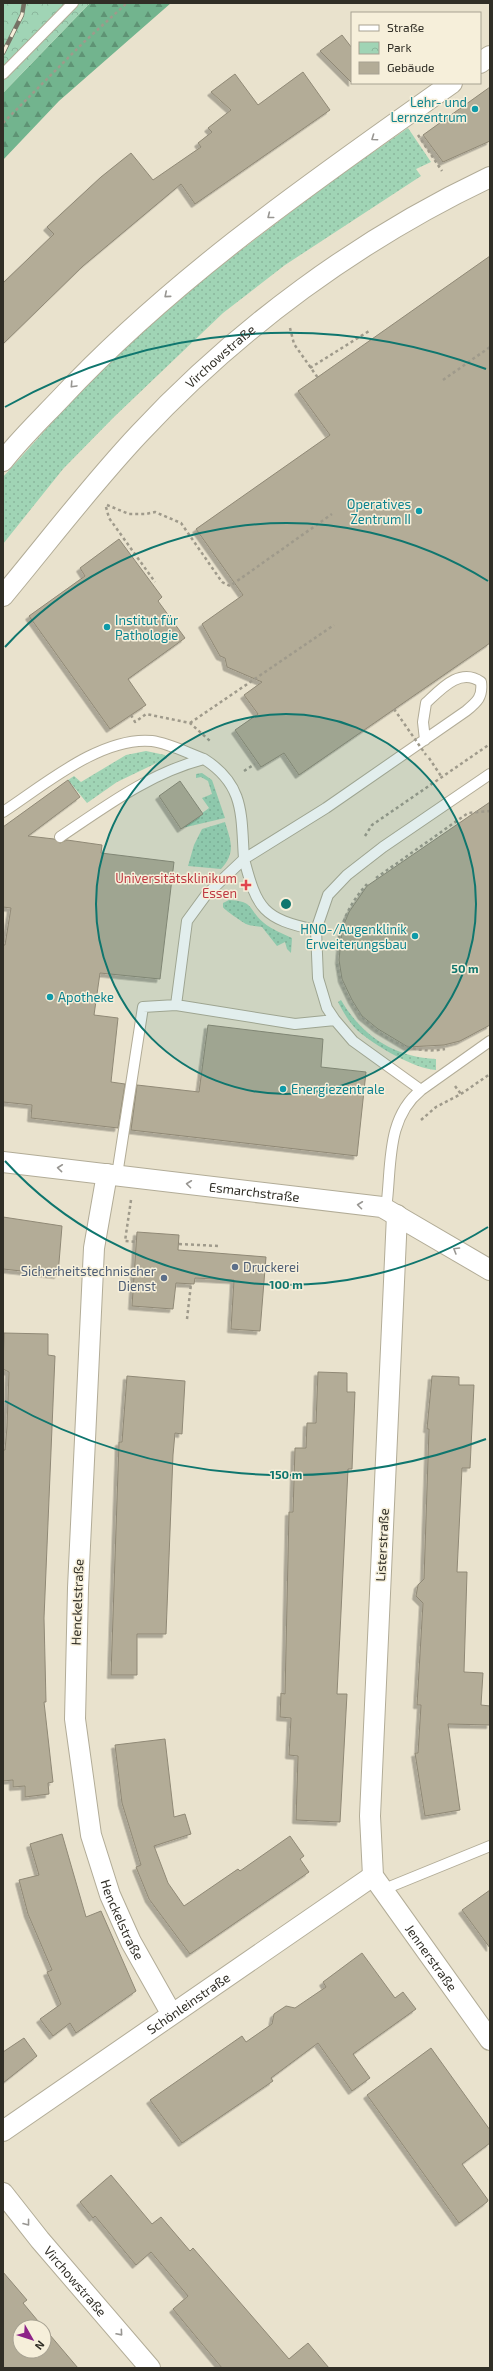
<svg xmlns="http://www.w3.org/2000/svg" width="493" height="2371" font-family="'Exo 2',sans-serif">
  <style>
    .grass { fill: url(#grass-dots) }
    .forest { fill: url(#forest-firs) }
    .park { fill: url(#park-crowns) }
    .building { fill: #b3ac97; stroke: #908976; filter: url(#shadow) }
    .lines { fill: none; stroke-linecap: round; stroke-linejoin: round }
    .service-casing { stroke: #b2ac97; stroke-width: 12 }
    .minor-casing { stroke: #b2ac97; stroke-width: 22 }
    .path { stroke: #9f9a8b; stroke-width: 2.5; stroke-dasharray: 3 3; stroke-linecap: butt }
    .service { stroke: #fff; stroke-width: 10 }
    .minor { stroke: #fff; stroke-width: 20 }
    .rail-casing { stroke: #757164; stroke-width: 4.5 }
    .rail { stroke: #f6efda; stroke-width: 3; stroke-dasharray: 9; stroke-linecap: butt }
    .path-bridge { stroke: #9f9a8b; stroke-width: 2.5; stroke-dasharray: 3 3; stroke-linecap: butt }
    .oneway { stroke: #989692 }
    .ring { fill: none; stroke: #0f766e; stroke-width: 2 }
    .culture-dot { fill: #0f9aa8; stroke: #f6efda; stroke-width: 1.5 }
    .health-dot { fill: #e0444e; stroke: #f6efda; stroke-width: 1.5 }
    .service-dot { fill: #5c6f8a; stroke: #f6efda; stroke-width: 1.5 }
    .labels { text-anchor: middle; stroke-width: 3; stroke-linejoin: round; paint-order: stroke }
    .culture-label { font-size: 13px; fill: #0d838f; stroke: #f6efda; text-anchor: end }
    .street-label { font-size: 13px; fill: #302e26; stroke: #f6efda }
    .health-label { font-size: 13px; fill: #be3a42; stroke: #f6efda; text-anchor: end }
    .service-label { font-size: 13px; fill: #4e5e75; stroke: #f6efda; text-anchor: start }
    .centre { fill: #0f766e; stroke: #f6efda; stroke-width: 2 }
    .ring-label { font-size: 12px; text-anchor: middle; font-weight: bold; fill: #0f766e; stroke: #f6efda; stroke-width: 3; stroke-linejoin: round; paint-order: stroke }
  </style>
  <defs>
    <pattern id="grass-dots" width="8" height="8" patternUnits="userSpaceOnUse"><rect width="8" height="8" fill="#a0d4b5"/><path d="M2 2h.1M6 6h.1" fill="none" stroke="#8ab69c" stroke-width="1.8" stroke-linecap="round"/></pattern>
    <pattern id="forest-firs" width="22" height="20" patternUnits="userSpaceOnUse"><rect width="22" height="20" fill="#72b48e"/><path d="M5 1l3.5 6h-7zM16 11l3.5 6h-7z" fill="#5e9374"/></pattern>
    <pattern id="park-crowns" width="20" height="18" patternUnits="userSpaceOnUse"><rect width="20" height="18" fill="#a0d4b5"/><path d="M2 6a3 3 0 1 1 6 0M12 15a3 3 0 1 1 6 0" fill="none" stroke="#8ab69c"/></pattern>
    <filter id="shadow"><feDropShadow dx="-3.5" dy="3.5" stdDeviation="0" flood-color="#0004"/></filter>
  </defs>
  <rect width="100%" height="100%" fill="#e9e2cd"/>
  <!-- grass -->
  <path class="grass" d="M 408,128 L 431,162 L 416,169 L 421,176 L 285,265 L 223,313 L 114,417 L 63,469 L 3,544 L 3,477 L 76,396 L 167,307 L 330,182 Z
    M 146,751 L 165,755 L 167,758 L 117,782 L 87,803 L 68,780 L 74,776 L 81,782 L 126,755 Z
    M 202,773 L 212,780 L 225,818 L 182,828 L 209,808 L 202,798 L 212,794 L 208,781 L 201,777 L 196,778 L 196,774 Z
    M 225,822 C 231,842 236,852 221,869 L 188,866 L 194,845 L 202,829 Z
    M 229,900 C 255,901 248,910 264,923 C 271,929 283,934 292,938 L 291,953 L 287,949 L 285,942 L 277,946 L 262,927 C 257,926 250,926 246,924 C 244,923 223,909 223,907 L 223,903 Z
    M 341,1000 C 362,1036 394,1057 436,1059 L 436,1070 C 414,1069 374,1045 357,1030 C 349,1022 343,1012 338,1002 Z"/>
  <!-- forest -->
  <path class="forest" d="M 90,3 L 171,3 L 59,101 L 3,160 L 3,93 Z"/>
  <!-- park -->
  <path class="park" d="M 3,3 L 90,3 L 3,93 Z"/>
  <!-- building -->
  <path class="building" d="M 342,35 L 352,48 L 352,83 L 320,51 Z
    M 303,72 L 330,110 L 195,204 L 181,184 L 83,266 L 3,344 L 3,283 L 54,234 L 47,227 L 101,177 L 131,153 L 153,180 L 201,147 L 198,143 L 212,132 L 208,128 L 231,110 L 211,92 L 235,74 L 258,105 Z
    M 490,87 L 490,141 L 443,162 L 423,135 Z
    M 490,256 L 490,643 L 299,775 L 284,753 L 261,767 L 235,730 L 258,714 L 244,695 L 262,682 L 227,667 L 225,658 L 220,656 L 202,624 L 243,595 L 196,529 L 330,435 L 298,391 Z
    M 119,539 L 162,597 L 158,601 L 185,638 L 128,679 L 146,705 L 110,729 L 29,616 L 85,576 L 80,568 Z
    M 68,780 L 80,797 L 28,836 L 54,839 L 60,843 L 67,840 L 102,845 L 101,853 L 174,862 L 160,979 L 100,973 L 94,1015 L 118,1018 L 111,1082 L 125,1084 L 118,1128 L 31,1118 L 32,1105 L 3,1102 L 3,945 L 5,945 L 11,908 L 3,907 L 3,827 Z
    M 180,781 L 203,814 L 181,829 L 159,796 Z
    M 490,802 L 490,1025 L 460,1041 L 444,1045 L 408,1047 L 378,1029 L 362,1016 L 352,1000 L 342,979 L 339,960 L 342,929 L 349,912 L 367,886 Z
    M 208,1025 L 323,1039 L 321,1067 L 366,1072 L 357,1156 L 131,1130 L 137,1085 L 199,1092 Z
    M 3,1217 L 62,1226 L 58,1275 L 3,1269 Z
    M 137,1232 L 179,1235 L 178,1250 L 266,1257 L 260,1331 L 231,1329 L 234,1280 L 195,1278 L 194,1284 L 176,1283 L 173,1309 L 132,1306 Z
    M 4,1333 L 48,1334 L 48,1355 L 55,1356 L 44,1618 L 46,1702 L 44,1702 L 53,1782 L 48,1783 L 49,1794 L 25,1797 L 25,1786 L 13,1787 L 13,1780 L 3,1781 L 3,1450 L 5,1450 L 7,1427 L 9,1372 L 3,1369 Z
    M 318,1372 L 347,1373 L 347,1392 L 355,1392 L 352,1469 L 348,1469 L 337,1694 L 347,1694 L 340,1822 L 296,1820 L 298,1756 L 289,1755 L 291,1718 L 280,1717 L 281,1693 L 285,1694 L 289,1512 L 293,1512 L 295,1448 L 306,1448 L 307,1423 L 316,1423 Z
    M 127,1376 L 185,1381 L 182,1434 L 175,1433 L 173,1455 L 166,1634 L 137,1634 L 137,1675 L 111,1675 L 119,1442 L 122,1442 Z
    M 432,1376 L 459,1377 L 459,1385 L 474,1385 L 470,1468 L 462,1468 L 457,1572 L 467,1572 L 464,1672 L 483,1673 L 481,1705 L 490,1706 L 490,1725 L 448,1724 L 460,1810 L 425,1816 L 415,1753 L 418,1753 L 421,1705 L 417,1705 L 423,1603 L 416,1596 L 418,1585 L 424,1579 L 429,1429 L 427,1429 Z
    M 165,1739 L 174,1817 L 185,1814 L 191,1834 L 154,1846 L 168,1883 L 184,1906 L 238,1869 L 240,1871 L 290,1836 L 304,1856 L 300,1859 L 309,1872 L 190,1954 L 149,1899 L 136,1867 L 141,1865 L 122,1803 L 115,1745 Z
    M 62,1834 L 86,1917 L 101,1911 L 136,1991 L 76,2033 L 70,2023 L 53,2036 L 40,2019 L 61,2004 L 47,1972 L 52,1970 L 28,1914 L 19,1880 L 39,1875 L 30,1844 Z
    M 490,1890 L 490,1948 L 462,1910 Z
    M 362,1953 L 395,1998 L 403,1992 L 416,2009 L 353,2054 L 370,2078 L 352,2091 L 318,2043 L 271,2078 L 273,2081 L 182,2143 L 150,2100 L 242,2036 L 246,2042 L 272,2024 L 274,2014 L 286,2006 L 295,2008 L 326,1987 L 323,1982 Z
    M 24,2038 L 37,2056 L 3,2083 L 3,2052 Z
    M 431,2048 L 490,2130 L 490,2143 L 462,2164 L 488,2200 L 487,2202 L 459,2223 L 367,2095 Z
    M 111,2175 L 152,2224 L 161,2217 L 190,2251 L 193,2248 L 289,2359 L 308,2343 L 329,2368 L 222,2368 L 173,2309 L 188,2296 L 151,2252 L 136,2265 L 95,2216 L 93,2218 L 80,2202 Z
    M 3,2272 L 27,2300 L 23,2303 L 43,2327 L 20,2327 L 20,2351 L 44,2351 L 44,2328 L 78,2368 L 3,2368 Z"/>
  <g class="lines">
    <defs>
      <path id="service" d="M 3,74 L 73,3
        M 3,812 C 43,786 101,736 152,741 C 168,743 188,753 204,759
        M 60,837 C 106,806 150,773 204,759 C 245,785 241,815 244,859
        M 244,859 L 326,808 L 466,711 C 477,702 483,697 481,682 C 460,667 441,689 426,703 L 423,722 L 425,740
        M 316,930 C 263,919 257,909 244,859 L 206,895 L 187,921 L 176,1005 L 295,1024 L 335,1020
        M 421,1090 L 490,1041
        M 117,1175 L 143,1007 L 176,1005
        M 386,1209 C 392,1167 385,1119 421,1090 L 353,1041 L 335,1020 L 327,1008 L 318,978 L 316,930 L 328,895 L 347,875 L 383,847 L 490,774
        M 382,1890 L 490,1846"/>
      <g id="minor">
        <path d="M 480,63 L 490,56"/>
        <path d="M 3,461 C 20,439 41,419 60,399 C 175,276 315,180 452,83"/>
        <path id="s1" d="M 3,596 C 48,542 91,485 139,434 C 238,328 359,239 490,177"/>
        <path id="s2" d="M 3,1162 L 382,1207 L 490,1270"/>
        <path id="s3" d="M 107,1174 L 94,1248 L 78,1588 L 75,1719 L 91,1835 L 110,1895 L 131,1942 L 171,2013"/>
        <path id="s4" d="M 397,1215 L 370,1816 L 373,1876 L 490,2040"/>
        <path id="s5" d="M 3,2131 L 373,1876"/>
        <path id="s6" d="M 3,2193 L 40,2240 L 150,2368"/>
      </g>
    </defs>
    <!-- service casing -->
    <use href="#service" class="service-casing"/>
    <!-- minor casing -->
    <use href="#minor" class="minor-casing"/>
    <!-- path -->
    <path class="path" d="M 3,123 L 84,42 L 127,3
      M 418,135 L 442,171
      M 290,328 L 294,344 L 318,378
      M 310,368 L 369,331
      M 443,380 L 490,347
      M 107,505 L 129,514 L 146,514 L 155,512 L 181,523 L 222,582 L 230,586 L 332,514
      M 106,507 L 109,518 L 155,582
      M 131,715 L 135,722 L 146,714 L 190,723 L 210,741
      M 190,723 L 334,625
      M 429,758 L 441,776
      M 244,771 L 255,764
      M 365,836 L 372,825 L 490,744
      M 376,878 L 468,813 L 490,811
      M 337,951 C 340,924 349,904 367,884
      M 337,964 C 343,1013 394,1059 445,1049
      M 455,1086 L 461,1094
      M 421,1120 L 436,1107 L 461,1094 L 490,1074
      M 131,1200 L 125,1241 L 136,1242
      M 179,1244 L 219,1246
      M 187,1319 L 191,1284"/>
    <!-- service -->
    <use href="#service" class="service"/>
    <!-- minor -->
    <use href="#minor" class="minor"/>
    <defs>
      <path id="rail" d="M 3,53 L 22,15 L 24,3"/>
    </defs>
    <!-- rail casing -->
    <use href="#rail" class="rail-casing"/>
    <!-- rail -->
    <use href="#rail" class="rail"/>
    <!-- path-bridge -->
    <path class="path-bridge" d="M 394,709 L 426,755"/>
  </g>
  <!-- one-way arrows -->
  <defs><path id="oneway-chevron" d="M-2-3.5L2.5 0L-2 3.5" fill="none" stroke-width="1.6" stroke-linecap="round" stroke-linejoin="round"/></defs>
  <g class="oneway">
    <use href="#oneway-chevron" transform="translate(374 138) rotate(145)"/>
    <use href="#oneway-chevron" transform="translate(270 216) rotate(142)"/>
    <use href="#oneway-chevron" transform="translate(167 295) rotate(140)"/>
    <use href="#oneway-chevron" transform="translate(73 385) rotate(133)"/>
    <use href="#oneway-chevron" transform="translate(60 1168) rotate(-174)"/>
    <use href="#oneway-chevron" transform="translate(189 1184) rotate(-173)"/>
    <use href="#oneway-chevron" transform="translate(360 1205) rotate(-173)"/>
    <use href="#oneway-chevron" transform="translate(456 1250) rotate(-149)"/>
    <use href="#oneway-chevron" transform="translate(27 2223) rotate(52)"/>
    <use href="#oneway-chevron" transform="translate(120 2333) rotate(49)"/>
  </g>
  <!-- distance rings -->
  <circle cx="286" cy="904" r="190" fill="#0f766e" fill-opacity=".12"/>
  <g class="ring">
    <circle cx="286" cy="904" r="190"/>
    <path d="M488 1227A381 381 0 0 1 5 1161M5 647A381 381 0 0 1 488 581"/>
    <path d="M486 1439A571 571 0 0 1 5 1401M5 407A571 571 0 0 1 486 369"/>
  </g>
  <!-- markers -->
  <g class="culture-dot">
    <circle cx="475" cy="109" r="4"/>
    <circle cx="419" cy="511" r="4"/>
    <circle cx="107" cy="627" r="4"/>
    <circle cx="415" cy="936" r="4"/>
    <circle cx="50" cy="997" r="4"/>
    <circle cx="283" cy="1089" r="4"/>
  </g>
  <path class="health-dot" d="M244 879h4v4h4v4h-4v4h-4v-4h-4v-4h4z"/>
  <g class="service-dot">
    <circle cx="235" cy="1267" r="4"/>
    <circle cx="164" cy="1278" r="4"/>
  </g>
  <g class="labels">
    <!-- culture labels -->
    <g class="culture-label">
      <text x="467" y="107">Lehr- und<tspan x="467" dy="15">Lernzentrum</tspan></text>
      <text x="411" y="509">Operatives<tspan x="411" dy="15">Zentrum II</tspan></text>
      <text x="115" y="625" text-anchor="start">Institut für<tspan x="115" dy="15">Pathologie</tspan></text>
      <text x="407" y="934">HNO-/Augenklinik<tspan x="407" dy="15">Erweiterungsbau</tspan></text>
      <text x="58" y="1002" text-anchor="start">Apotheke</text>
      <text x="291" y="1094" text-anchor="start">Energiezentrale</text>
    </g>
    <!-- street labels -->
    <g class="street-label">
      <text dy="5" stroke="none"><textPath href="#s1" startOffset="324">Virchowstraße</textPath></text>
      <text dy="5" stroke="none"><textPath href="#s2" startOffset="253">Esmarchstraße</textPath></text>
      <text transform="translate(382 1545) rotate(-87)" y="5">Listerstraße</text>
      <text transform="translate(77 1602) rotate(-88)" y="5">Henckelstraße</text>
      <text dy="5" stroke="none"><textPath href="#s3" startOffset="754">Henckelstraße</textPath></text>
      <text dy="5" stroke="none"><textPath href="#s4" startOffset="762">Jennerstraße</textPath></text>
      <text dy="5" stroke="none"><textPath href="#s5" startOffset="225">Schönleinstraße</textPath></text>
      <text dy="5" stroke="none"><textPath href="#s6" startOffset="114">Virchowstraße</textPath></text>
    </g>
    <!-- health labels -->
    <g class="health-label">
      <text x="237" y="883">Universitätsklinikum<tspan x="237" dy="15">Essen</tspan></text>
    </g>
    <!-- service labels -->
    <g class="service-label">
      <text x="243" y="1272">Druckerei</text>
      <text x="156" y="1276" text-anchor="end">Sicherheitstechnischer<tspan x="156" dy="15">Dienst</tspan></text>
    </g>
  </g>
  <circle cx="286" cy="904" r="6" class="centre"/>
  <g class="ring-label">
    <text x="465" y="973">50 m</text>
    <text x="286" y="1289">100 m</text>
    <text x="286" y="1479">150 m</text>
  </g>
  <!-- border -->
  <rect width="493" height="2371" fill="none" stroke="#302e26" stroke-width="8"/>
  <!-- legend -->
  <rect x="351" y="12" width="130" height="72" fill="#f6efda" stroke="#a7a292"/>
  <rect x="359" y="25" width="20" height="6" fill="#ffffff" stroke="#a7a292"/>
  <text x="387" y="32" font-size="12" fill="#302e26">Straße</text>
  <rect x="359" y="42" width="20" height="12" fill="url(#park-crowns)" stroke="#a7a292"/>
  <text x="387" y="52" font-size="12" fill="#302e26">Park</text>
  <rect x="359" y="62" width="20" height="12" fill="#b3ac97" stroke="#a7a292"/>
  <text x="387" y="72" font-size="12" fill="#302e26">Gebäude</text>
  <!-- north arrow -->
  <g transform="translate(32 2339) rotate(129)"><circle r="19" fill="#f6efda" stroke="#a7a292"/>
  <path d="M0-3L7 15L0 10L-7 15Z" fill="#8d2388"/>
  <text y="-6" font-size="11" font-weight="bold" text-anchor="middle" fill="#302e26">N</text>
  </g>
</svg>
